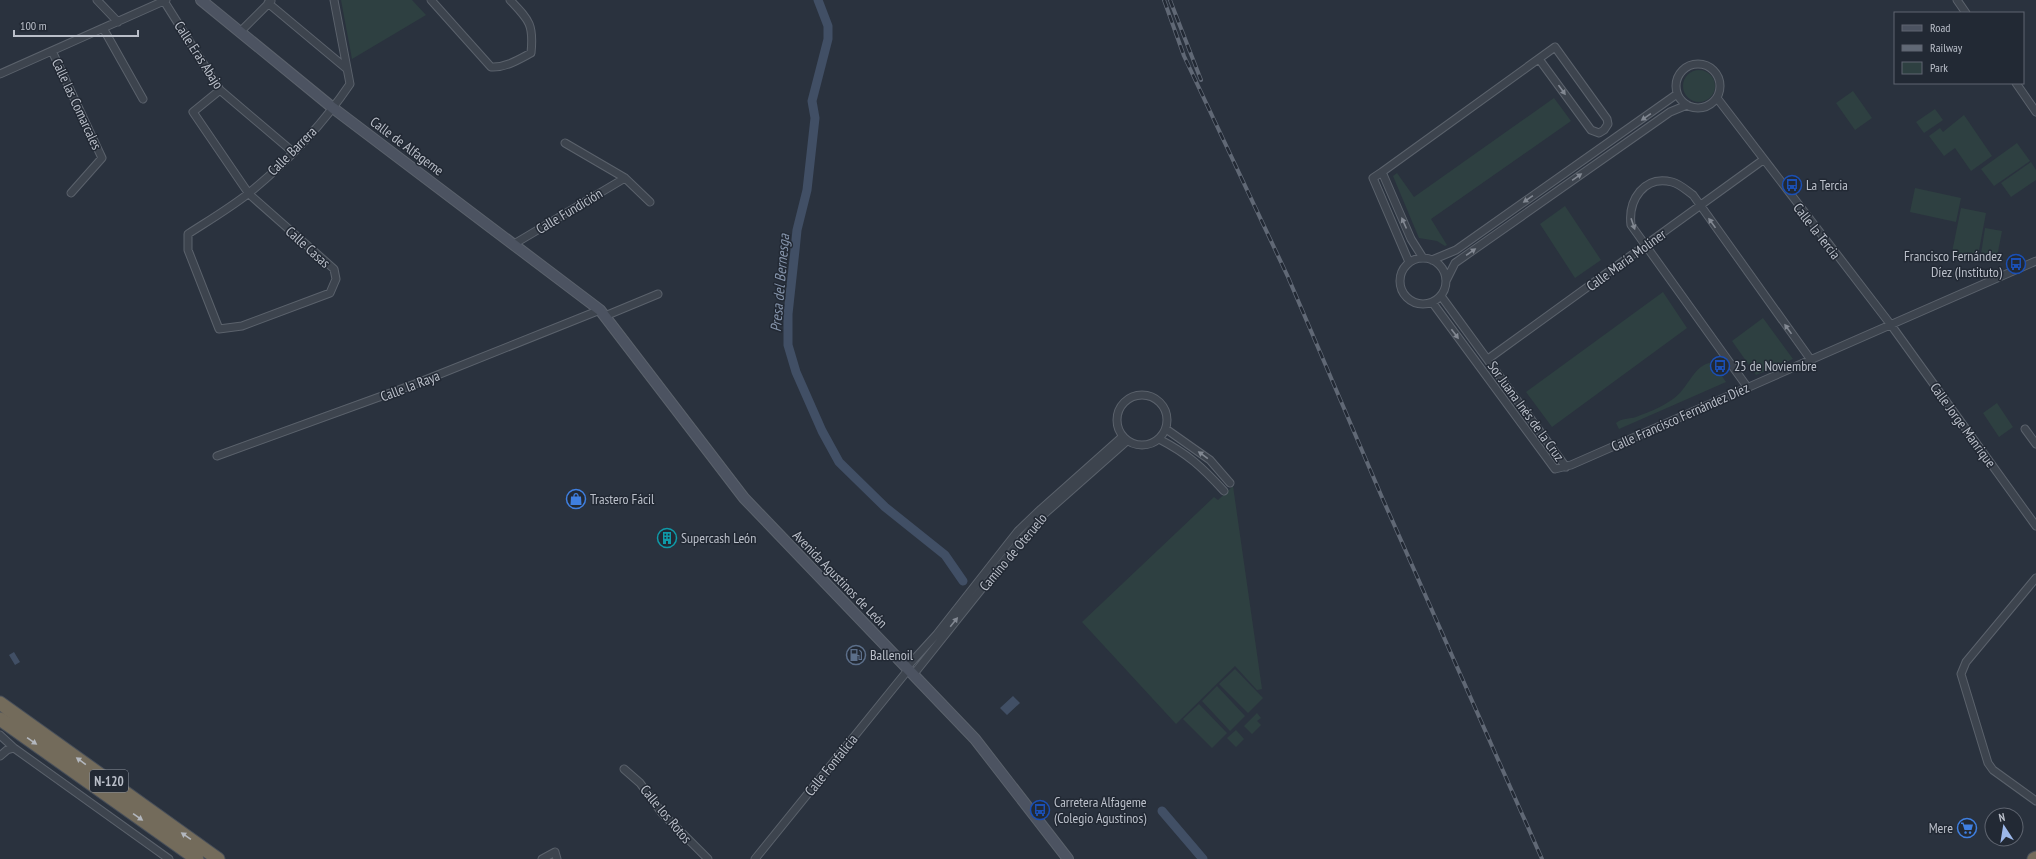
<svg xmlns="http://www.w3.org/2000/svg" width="2036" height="859" font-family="'PT Sans Narrow',sans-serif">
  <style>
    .green { fill: #2e4041 }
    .water { fill: #414f65 }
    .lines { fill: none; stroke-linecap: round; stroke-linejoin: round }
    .canal { stroke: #414f65; stroke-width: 9 }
    .street-casing { stroke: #5b626c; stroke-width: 9 }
    .secondary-casing { stroke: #5b626c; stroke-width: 12 }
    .highway-casing { stroke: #484f59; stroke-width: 15 }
    .street { stroke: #3d444e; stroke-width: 7 }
    .secondary { stroke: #4c5361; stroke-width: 10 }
    .highway { stroke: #736b5b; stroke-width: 13 }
    .rail-casing { stroke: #606875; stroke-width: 4 }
    .rail { stroke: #222934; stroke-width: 2.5; stroke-dasharray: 8; stroke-linecap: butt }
    .oneway { fill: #828892 }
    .oneway2 { fill: #b3b7be }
    .labels { text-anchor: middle; stroke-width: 3; stroke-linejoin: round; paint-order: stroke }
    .shield { fill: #222934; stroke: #8c929c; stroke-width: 1 }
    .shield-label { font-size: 13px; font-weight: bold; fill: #babfc9 }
    .street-label { font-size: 14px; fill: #babfc9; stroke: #222934 }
    .poi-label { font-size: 14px; fill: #babfc9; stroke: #222934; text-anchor: start }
    .water-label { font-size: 15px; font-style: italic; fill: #8695ac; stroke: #222934 }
  </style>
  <rect width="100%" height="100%" fill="#2a323e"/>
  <!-- green -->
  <path class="green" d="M 341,0 L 412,0 L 426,15 L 352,59 Z
    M1683 86a16 16 0 1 1 32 0a16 16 0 1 1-32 0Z
    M 1853,91 L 1872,118 L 1855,130 L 1836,103 Z
    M 1554,98 L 1571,121 L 1431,219 L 1447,245 L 1445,246 L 1437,241 L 1419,238 L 1393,176 L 1397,173 L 1414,197 Z
    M 1935,109 L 1943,120 L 1924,133 L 1916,122 Z
    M 1964,115 L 1992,156 L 1971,171 L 1955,148 L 1944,156 L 1929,136 L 1940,128 L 1943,132 Z
    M 2017,143 L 2030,161 L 1994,186 L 1981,169 Z
    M 2031,162 L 2036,170 L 2036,180 L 2011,197 L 2001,183 Z
    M 1915,188 L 1961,198 L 1956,222 L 1910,212 Z
    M 1565,206 L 1601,260 L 1575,278 L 1540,224 Z
    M 1961,208 L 1986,213 L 1977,261 L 1951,257 Z
    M 1985,228 L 2002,231 L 1997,257 L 1981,254 Z
    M 1663,292 L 1687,328 L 1552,427 L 1526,392 Z
    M 1763,318 L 1793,359 L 1756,375 L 1732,341 Z
    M 1709,363 L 1714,364 L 1726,382 L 1619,429 L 1616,423 C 1621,418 1630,419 1636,417 C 1649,412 1662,407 1673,399 C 1688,389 1692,368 1709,363 Z
    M 1997,403 L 2013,427 L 1999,437 L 1983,413 Z
    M 1233,486 L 1262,689 L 1257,690 L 1235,666 L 1176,724 L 1082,622 L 1214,497 L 1218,500 Z
    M 1235,669 L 1263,698 L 1248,713 L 1219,684 Z
    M 1217,686 L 1245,716 L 1230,731 L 1202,701 Z
    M 1199,704 L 1227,733 L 1212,748 L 1183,719 Z
    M 1257,713 L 1261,718 L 1257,721 L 1261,725 L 1252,734 L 1244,726 Z
    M 1236,730 L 1244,739 L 1236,747 L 1227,738 Z"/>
  <!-- water -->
  <path class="water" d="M 14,652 L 20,662 L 15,665 L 9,655 Z
    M 1013,696 L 1020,703 L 1007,715 L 1000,708 Z"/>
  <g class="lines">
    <!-- canal -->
    <path class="canal" d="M 818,0 L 828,26 L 828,39 L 812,101 L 815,118 L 807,190 L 797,230 L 795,250 L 788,314 L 788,345 L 796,372 L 822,431 L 839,462 L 885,507 L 945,555 L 963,581
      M 1162,811 L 1203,859"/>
    <defs>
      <path id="street" d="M 97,0 L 118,22
        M 431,0 L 491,67 C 505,68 518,60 531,53 C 534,24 529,20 510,0
        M 1957,0 L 1966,13
        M 164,1 L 220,90 L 293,152
        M 268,3 L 347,69
        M 103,28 L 143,99
        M 240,32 L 271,1
        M 52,51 L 102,158 L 71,193
        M1676 86a22 22 0 1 1 44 0a22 22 0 1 1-44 0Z
        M 0,74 L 166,0
        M 2016,83 L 2036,112
        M 220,90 L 193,112 L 249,194 L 334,269 L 336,279 L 330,293 L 242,326 L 219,329 L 188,250 L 188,234 C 208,221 230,208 249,193 C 287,162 323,124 350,84 L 334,0
        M 1717,98 L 1891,325 L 2036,526
        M 565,143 L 625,178 L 650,202
        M 1382,172 L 1555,47 L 1607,119 L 1608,124 L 1604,130 L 1599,133 L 1591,130 L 1539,59
        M 514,244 L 625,178
        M1400 281a23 23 0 1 1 46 0a23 23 0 1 1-46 0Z
        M 1432,260 L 1456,250 L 1677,94
        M 1409,262 L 1373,178 L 1382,172 L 1411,239 L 1423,258
        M 1446,281 L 1455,263 L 1670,112 L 1687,105
        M 1441,296 L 1566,467
        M 1432,302 L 1555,469 L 1571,465 L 2036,261
        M 605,316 L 658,294
        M 1488,359 L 1763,160
        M 1748,388 L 1631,225 C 1628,200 1644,175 1672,182 C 1680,184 1686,190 1693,195 L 1811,360
        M1117 420a25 25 0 1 1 50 0a25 25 0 1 1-50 0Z
        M 1166,429 L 1210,460 L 1230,483
        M 2025,429 L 2036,444
        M 1159,439 C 1188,454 1202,467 1224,491
        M 217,456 L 415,384 L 600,310
        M 2036,578 L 1966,662 L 1961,674 L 1988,763 L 1993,770 L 2036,801
        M 906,668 L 937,634 L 1018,531 L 1041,509 L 1123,436
        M 913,675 L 1019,542 L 1042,516 L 1127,441
        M 0,735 L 14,748 L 169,859
        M 0,756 L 7,750 L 14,748
        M 624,769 L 640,783 L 662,813 L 708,859
        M 542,859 L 555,852 L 557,859
        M 755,859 L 908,670"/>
      <path id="secondary" d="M 201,0 L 333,108 L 600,310 L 744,498 L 975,739 L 1068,859"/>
      <path id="highway" d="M 0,703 L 218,859
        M 0,719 L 197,859
        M 2034,859 L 2036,858"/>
    </defs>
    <!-- street casing -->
    <use href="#street" class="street-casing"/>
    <!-- secondary casing -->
    <use href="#secondary" class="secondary-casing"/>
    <!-- highway casing -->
    <use href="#highway" class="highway-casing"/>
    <!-- street -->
    <use href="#street" class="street"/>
    <!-- secondary -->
    <use href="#secondary" class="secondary"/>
    <!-- highway -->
    <use href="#highway" class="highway"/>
    <defs>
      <path id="rail" d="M 1164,0 L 1184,56 L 1288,277 L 1381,495 L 1542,859
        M 1170,0 L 1201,80"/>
    </defs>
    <!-- rail casing -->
    <use href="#rail" class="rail-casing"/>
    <!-- rail -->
    <use href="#rail" class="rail"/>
  </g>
  <!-- one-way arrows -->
  <defs><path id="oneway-solid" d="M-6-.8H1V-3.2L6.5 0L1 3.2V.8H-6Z"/></defs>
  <g class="oneway">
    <use href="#oneway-solid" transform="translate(1562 90) rotate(54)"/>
    <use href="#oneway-solid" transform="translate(1646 117) rotate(145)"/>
    <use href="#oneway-solid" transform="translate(1577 177) rotate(-35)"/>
    <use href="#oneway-solid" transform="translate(1528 199) rotate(145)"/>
    <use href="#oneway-solid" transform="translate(1404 223) rotate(-114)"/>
    <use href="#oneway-solid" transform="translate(1712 223) rotate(-126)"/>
    <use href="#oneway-solid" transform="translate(1633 224) rotate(71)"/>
    <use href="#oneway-solid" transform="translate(1471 252) rotate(-35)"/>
    <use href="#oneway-solid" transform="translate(1788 329) rotate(-126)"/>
    <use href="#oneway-solid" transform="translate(1455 334) rotate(53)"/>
    <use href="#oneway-solid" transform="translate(1203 455) rotate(-144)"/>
    <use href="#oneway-solid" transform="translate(954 622) rotate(-51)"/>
  </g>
  <g class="oneway2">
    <use href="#oneway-solid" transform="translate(32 741) rotate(35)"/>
    <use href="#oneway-solid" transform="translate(81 761) rotate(-144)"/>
    <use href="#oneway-solid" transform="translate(138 817) rotate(35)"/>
    <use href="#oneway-solid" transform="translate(186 836) rotate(-145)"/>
  </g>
  <!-- icons -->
  <defs>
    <symbol id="bus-ring" viewBox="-11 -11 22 22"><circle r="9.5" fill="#222934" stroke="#1a4fb4" stroke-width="1.5"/><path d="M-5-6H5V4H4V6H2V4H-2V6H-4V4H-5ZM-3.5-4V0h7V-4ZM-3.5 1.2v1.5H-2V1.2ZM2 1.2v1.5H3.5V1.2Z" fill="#1a4fb4"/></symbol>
    <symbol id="shop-ring" viewBox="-11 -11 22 22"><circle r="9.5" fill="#222934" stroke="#3f7fe0" stroke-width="1.5"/><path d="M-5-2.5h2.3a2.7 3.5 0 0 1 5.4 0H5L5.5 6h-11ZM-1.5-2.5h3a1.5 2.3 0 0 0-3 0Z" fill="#3f7fe0"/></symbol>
    <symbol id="building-ring" viewBox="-11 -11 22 22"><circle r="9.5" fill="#222934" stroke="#0f9aa8" stroke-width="1.5"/><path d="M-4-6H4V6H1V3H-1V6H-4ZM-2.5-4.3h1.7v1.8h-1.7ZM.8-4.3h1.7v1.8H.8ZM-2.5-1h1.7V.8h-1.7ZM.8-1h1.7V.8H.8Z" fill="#0f9aa8"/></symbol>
    <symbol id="fuel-ring" viewBox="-11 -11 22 22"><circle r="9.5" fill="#222934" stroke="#5c6f8a" stroke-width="1.5"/><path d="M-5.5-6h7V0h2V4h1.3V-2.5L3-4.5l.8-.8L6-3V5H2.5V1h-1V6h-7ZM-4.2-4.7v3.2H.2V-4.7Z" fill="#5c6f8a"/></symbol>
    <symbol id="supermarket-ring" viewBox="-11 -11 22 22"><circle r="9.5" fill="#222934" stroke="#3f7fe0" stroke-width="1.5"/><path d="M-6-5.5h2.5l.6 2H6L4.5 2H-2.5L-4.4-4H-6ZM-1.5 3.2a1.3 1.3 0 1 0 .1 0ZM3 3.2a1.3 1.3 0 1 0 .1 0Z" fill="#3f7fe0"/></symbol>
  </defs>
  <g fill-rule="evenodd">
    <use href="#bus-ring" x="1781" y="174" width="22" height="22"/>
    <use href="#bus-ring" x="2005" y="253" width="22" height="22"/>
    <use href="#bus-ring" x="1709" y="355" width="22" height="22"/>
    <use href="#shop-ring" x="565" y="488" width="22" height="22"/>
    <use href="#building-ring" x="656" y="527" width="22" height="22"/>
    <use href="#fuel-ring" x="845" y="644" width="22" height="22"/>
    <use href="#bus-ring" x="1029" y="799" width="22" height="22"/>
    <use href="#supermarket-ring" x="1956" y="817" width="22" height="22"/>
  </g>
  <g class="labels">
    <!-- shield labels -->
    <rect class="shield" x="90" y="770" width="38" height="22" rx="3"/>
    <g class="shield-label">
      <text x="109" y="786">N-120</text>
    </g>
    <!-- street labels -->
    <g class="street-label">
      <text transform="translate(199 55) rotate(57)" y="5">Calle Eras Abajo</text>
      <text transform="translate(77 104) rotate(65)" y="5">Calle las Comarcales</text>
      <text transform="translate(407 146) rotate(37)" y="5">Calle de Alfageme</text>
      <text transform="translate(292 151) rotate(-45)" y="5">Calle Barrera</text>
      <text transform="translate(569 211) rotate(-31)" y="5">Calle Fundición</text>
      <text transform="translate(1817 231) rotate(52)" y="5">Calle la Tercia</text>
      <text transform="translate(308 247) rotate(42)" y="5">Calle Casas</text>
      <text transform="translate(1626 260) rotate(-36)" y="5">Calle María Moliner</text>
      <text transform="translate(410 386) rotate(-21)" y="5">Calle la Raya</text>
      <text transform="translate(1526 411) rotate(54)" y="5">Sor Juana Inés de la Cruz</text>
      <text transform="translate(1680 417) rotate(-24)" y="5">Calle Francisco Fernández Díez</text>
      <text transform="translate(1963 425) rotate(54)" y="5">Calle Jorge Manrique</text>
      <text transform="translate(1013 552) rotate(-50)" y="5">Camino de Oteruelo</text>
      <text transform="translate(840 579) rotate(46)" y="5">Avenida Agustinos de León</text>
      <text transform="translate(831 765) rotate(-51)" y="5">Calle Fonfalicia</text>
      <text transform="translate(666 814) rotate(50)" y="5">Calle los Rotos</text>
    </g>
    <!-- poi labels -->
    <g class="poi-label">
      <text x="1806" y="190">La Tercia</text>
      <text x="2002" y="261" text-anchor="end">Francisco Fernández<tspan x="2002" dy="16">Díez (Instituto)</tspan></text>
      <text x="1734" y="371">25 de Noviembre</text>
      <text x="590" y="504">Trastero Fácil</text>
      <text x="681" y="543">Supercash León</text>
      <text x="870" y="660">Ballenoil</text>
      <text x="1054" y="807">Carretera Alfageme<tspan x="1054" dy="16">(Colegio Agustinos)</tspan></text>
      <text x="1953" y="833" text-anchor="end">Mere</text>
    </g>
    <!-- water labels -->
    <g class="water-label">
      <text transform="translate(780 283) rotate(-85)" y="5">Presa del Bernesga</text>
    </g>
  </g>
  <!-- legend -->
  <rect x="1894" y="12" width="130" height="72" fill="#222934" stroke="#5f6570"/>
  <rect x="1902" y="25" width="20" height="6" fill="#4c5361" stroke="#5f6570"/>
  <text x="1930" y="32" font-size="12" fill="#babfc9">Road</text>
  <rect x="1902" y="45" width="20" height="6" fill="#606875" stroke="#5f6570"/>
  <text x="1930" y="52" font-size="12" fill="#babfc9">Railway</text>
  <rect x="1902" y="62" width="20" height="12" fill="#2e4041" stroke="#5f6570"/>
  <text x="1930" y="72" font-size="12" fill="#babfc9">Park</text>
  <!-- north arrow -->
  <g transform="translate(2004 827) rotate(348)"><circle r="19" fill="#222934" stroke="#5f6570"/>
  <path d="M0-3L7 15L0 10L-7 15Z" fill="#9cb8eb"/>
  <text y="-6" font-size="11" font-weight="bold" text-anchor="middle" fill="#babfc9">N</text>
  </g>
  <!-- scale -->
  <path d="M14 30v6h124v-6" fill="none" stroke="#babfc9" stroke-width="2"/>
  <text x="20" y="30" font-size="12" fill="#babfc9" stroke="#222934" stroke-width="3" paint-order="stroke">100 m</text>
</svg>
